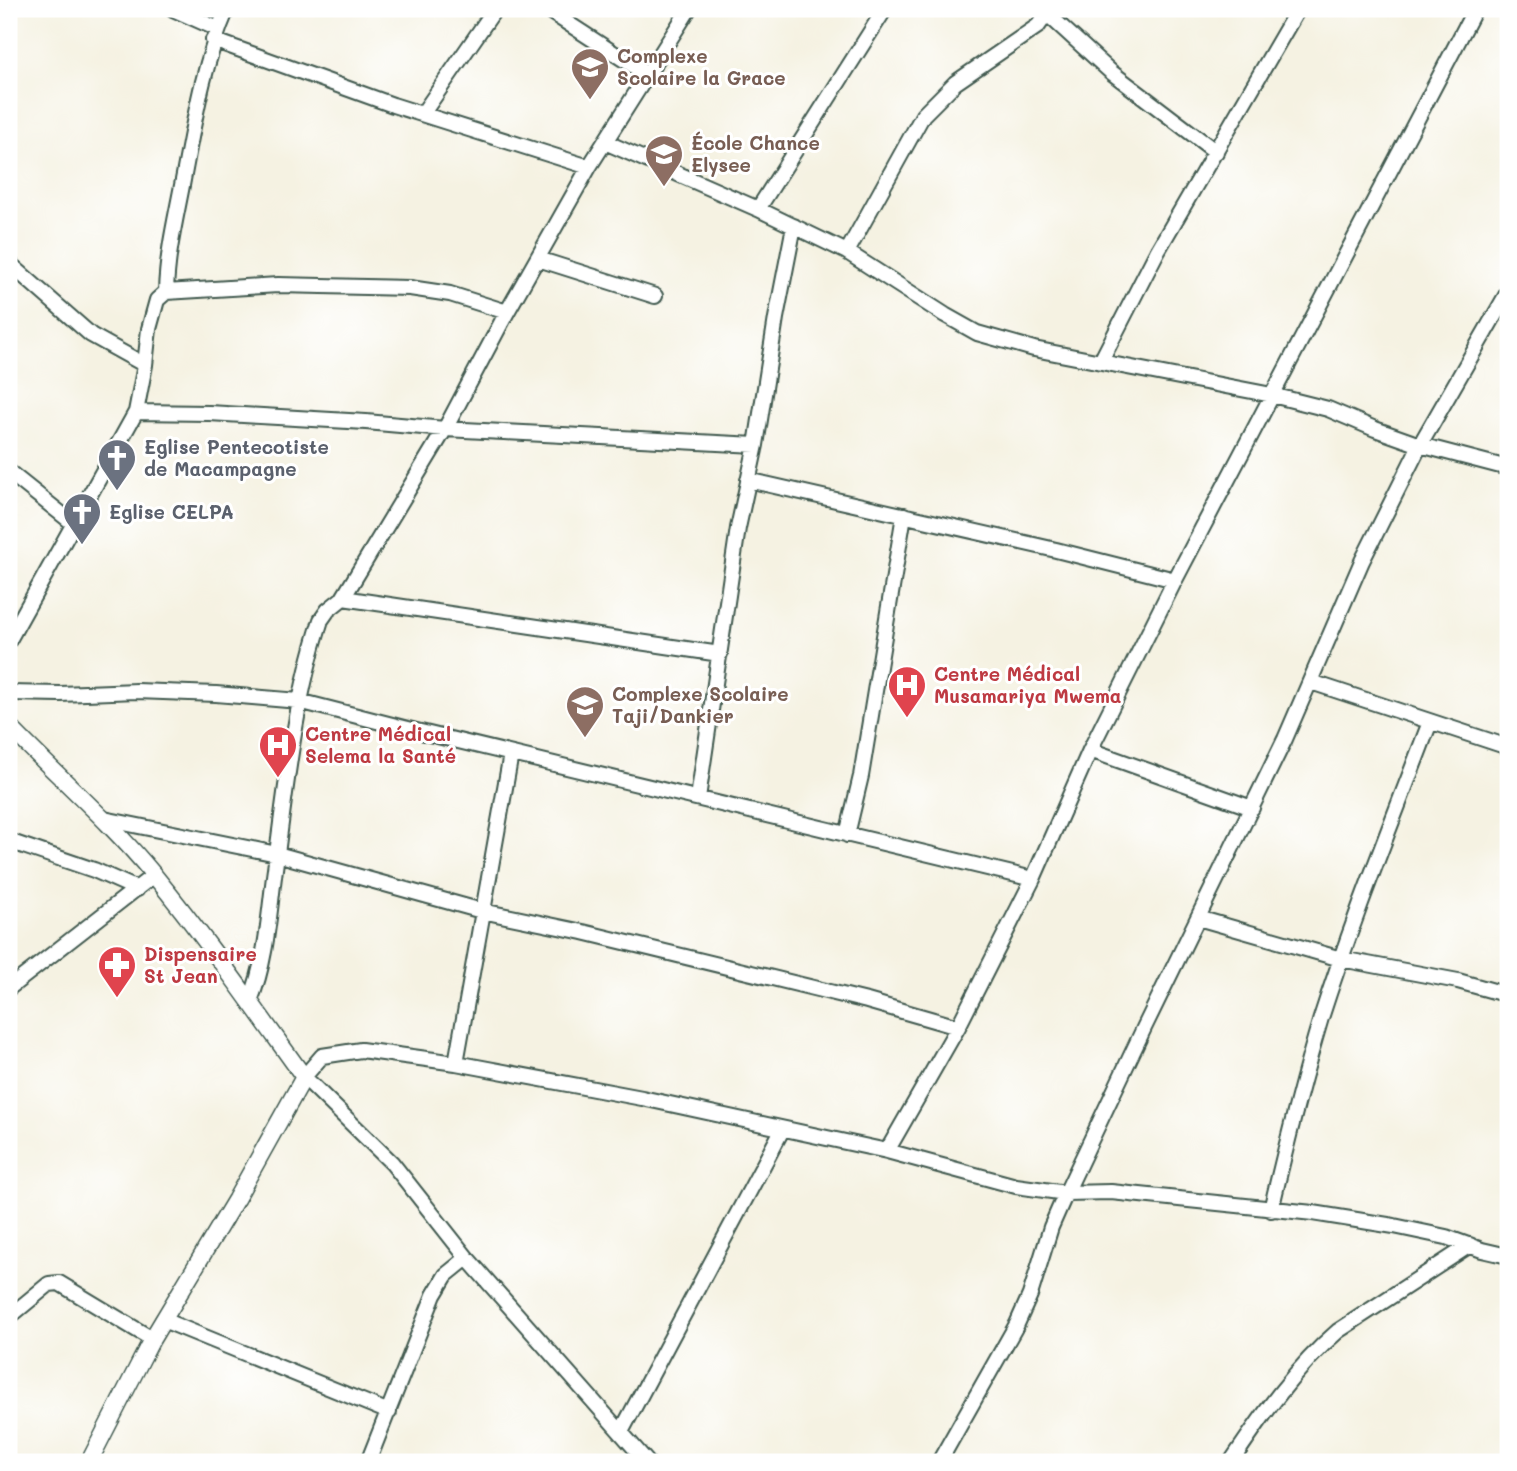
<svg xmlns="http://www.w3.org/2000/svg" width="1517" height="1471" font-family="Mali,sans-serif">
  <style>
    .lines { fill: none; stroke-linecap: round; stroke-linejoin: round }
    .minor-casing { stroke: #3f584e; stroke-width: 18 }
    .tertiary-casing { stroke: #3f584e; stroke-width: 19 }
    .minor { stroke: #fff; stroke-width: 14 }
    .tertiary { stroke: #fff; stroke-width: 16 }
    .labels { text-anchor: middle; stroke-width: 6; stroke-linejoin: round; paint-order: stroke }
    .education-label { font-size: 19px; font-weight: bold; fill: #785e54; stroke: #fff; text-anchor: start }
    .worship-label { font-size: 19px; font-weight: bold; fill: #5b616d; stroke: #fff; text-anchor: start }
    .health-label { font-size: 19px; font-weight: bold; fill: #be3a42; stroke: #fff; text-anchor: start }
  </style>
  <rect width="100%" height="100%" fill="#fff"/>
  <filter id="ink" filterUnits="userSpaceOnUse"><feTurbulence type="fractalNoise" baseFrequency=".0143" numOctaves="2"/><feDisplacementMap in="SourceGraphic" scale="14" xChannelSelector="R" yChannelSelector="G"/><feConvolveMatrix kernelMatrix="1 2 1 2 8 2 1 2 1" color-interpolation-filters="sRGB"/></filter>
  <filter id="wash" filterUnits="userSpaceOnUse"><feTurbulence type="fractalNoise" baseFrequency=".00686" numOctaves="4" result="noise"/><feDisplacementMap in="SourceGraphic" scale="28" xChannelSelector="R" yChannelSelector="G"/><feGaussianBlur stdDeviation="1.57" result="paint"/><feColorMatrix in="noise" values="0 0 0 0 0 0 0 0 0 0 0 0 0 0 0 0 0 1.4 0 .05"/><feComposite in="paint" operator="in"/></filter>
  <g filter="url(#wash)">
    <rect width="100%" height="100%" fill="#f5f2e2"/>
  </g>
  <g filter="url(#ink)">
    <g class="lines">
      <defs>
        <path id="minor" d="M 173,9 L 218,29
          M 546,9 L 646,74
          M 1042,9 L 1111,72 L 1216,152
          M 213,40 L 393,105 L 589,167
          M 423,113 L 495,9
          M 605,142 L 758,209 L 847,252 L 945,315 L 977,333 L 1034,349 L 1272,395 L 1328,409 L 1375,429 L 1420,445 L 1508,468
          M 758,209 L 885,9
          M 847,252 L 923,115 L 955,83 L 1038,26 L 1050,9
          M 538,259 L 655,296
          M 9,263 L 91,335 L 145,365
          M 166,292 L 278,285 L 410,288 L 450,294 L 507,312
          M 1101,361 L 1158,250 L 1298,9
          M 136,412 L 209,413 L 366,422 L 445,429 L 756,445
          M 9,472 L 74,524
          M 748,480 L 1056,550 L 1175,580
          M 343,598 L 720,654
          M 9,640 L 136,412 L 145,365 L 149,329 L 157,300 L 166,292 C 167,253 176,218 183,180 C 194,122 203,64 227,9
          M 1311,682 L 1508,747
          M 9,693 L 60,694 L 137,691 L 216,694 L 299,701 L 404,728 L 1033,879
          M 1090,750 L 1252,808
          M 698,798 L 738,528 L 756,445 L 776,318 L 794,226
          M 104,819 L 277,854 L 482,911 L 583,932 L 867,1001 L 958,1027
          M 847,835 L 861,776 L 904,515
          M 9,841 L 94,870 L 137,889
          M 1198,918 L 1341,959 L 1458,981 L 1508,995
          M 9,988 L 154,875
          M 250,1001 C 267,960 269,912 275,869 C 286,786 295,700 321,620 L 328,610 L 343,598 L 445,429 L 507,312 L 589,167 L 689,9
          M 456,1063 L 511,754
          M 887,1151 L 958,1027 L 1033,879 L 1090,750 L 1175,580 L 1475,9
          M 1271,1210 C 1286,1146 1302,1081 1321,1018 C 1353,918 1393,820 1430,722
          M 9,1317 L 49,1284 L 59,1283 L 152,1339
          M 163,1320 L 389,1412
          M 621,1432 L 782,1130
          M 368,1462 L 434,1295 L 446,1275 L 467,1258
          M 647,1462 L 467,1258 L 392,1163 L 304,1077 L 322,1056 L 361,1050 L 456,1063 L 642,1098 L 887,1151 L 1016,1186 L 1066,1193 L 1111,1192 L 1313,1213 L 1394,1226 L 1446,1237 L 1482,1250 L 1508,1256
          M 939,1462 L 1017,1324 L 1030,1295 L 1051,1227 L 1066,1193 L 1144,1028 L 1285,739 L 1362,561 L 1420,445 L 1508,292
          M 1231,1462 C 1262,1416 1295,1368 1338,1331 L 1470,1245"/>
        <path id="tertiary" d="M 9,726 C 57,776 110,821 154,875 C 207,940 255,1009 304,1077 L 236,1199 L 152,1339 L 89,1462"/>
      </defs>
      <!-- minor casing -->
      <use href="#minor" class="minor-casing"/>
      <!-- tertiary casing -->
      <use href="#tertiary" class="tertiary-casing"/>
      <!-- minor -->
      <use href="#minor" class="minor"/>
      <!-- tertiary -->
      <use href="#tertiary" class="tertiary"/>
    </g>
  </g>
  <!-- icons -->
  <defs>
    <symbol id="school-pin" viewBox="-11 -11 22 30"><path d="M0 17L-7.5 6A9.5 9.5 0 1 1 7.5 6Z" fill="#8d6e63" stroke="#fff"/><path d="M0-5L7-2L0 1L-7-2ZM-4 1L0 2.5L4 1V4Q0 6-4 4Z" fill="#fff"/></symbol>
    <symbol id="church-pin" viewBox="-11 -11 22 30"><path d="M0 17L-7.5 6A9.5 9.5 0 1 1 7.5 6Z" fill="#6b7280" stroke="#fff"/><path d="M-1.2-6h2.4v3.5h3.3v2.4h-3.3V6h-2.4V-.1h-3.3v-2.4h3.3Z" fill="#fff"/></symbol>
    <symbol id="hospital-pin" viewBox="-11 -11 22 30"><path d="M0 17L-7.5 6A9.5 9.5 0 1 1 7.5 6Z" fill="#e0444e" stroke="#fff"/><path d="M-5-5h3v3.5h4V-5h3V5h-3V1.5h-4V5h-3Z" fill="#fff"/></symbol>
    <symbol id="pharmacy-pin" viewBox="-11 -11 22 30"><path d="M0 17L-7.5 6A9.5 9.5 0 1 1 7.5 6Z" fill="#e0444e" stroke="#fff"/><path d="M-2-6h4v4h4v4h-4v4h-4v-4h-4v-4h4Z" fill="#fff"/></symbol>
  </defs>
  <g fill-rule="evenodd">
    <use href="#school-pin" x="568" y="45" width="44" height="60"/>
    <use href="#school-pin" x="642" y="132" width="44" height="60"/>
    <use href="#church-pin" x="95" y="436" width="44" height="60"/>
    <use href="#church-pin" x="60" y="490" width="44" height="60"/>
    <use href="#hospital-pin" x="885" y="663" width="44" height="60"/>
    <use href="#school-pin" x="563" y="683" width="44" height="60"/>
    <use href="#hospital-pin" x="256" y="723" width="44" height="60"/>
    <use href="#pharmacy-pin" x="95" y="943" width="44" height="60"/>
  </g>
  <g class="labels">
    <!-- education labels -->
    <g class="education-label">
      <text x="617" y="63">Complexe<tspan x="617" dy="22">Scolaire la Grace</tspan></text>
      <text x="691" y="150">École Chance<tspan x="691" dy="22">Elysee</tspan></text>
      <text x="612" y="701">Complexe Scolaire<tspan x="612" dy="22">Taji/Dankier</tspan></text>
    </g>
    <!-- worship labels -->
    <g class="worship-label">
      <text x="144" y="454">Eglise Pentecotiste<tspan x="144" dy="22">de Macampagne</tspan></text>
      <text x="109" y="519">Eglise CELPA</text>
    </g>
    <!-- health labels -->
    <g class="health-label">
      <text x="934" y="681">Centre Médical<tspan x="934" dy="22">Musamariya Mwema</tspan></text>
      <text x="305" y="741">Centre Médical<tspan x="305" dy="22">Selema la Santé</tspan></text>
      <text x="144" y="961">Dispensaire<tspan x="144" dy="22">St Jean</tspan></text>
    </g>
  </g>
  <!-- margin -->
  <rect width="1517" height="1471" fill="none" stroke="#fff" stroke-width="35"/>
</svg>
